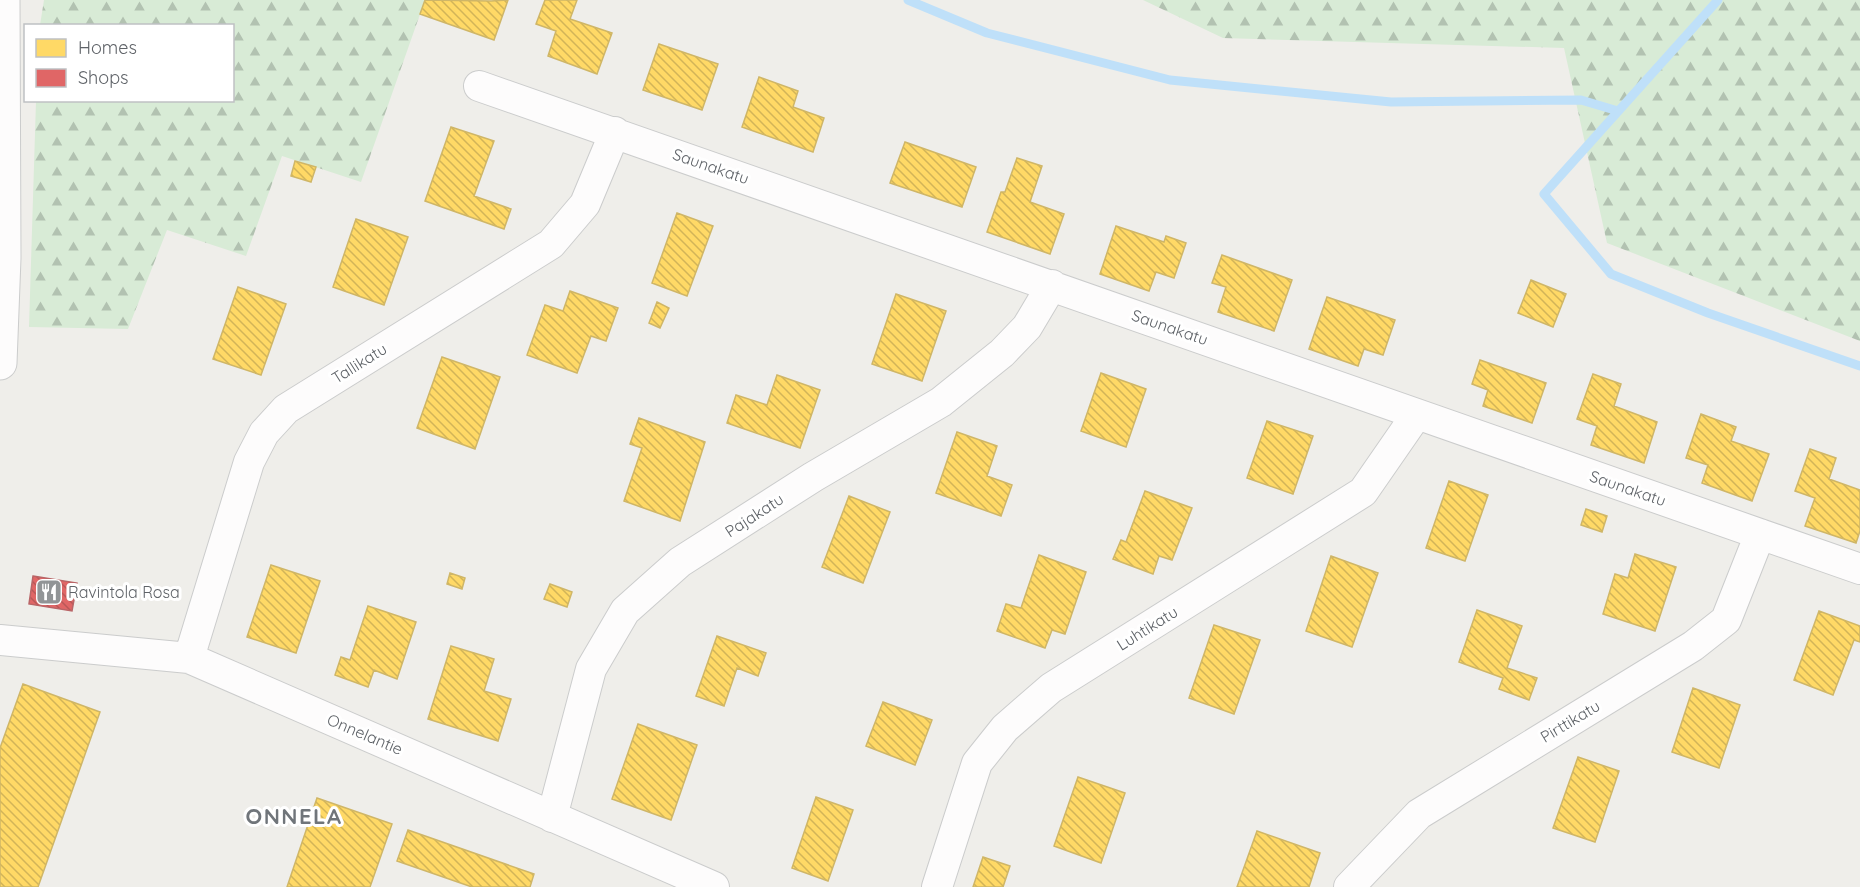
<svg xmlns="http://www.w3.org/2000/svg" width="1860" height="887" font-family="Quicksand,sans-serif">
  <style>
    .forest { fill: url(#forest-firs) }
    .homes { fill: url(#homes-back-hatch); stroke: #cfb667; stroke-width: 1.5 }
    .shops { fill: url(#shops-back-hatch); stroke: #b96567; stroke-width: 1.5 }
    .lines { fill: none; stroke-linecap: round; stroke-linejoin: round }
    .stream { stroke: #bfe0f9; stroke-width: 9 }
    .minor-casing { stroke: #cbcccc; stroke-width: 32 }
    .tertiary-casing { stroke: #cbcccc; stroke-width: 35 }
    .minor { stroke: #fdfcfc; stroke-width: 30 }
    .tertiary { stroke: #fdfcfc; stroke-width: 33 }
    .labels { text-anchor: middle; stroke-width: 6; stroke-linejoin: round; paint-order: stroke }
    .street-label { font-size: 16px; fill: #5f6368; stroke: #fff }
    .poi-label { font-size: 16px; fill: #5f6368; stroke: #fff; text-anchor: start }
    .district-label { font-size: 22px; font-weight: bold; letter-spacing: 1.5px; fill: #70757a; stroke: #fff }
  </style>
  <defs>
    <pattern id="forest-firs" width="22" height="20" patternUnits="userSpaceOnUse" patternTransform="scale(1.5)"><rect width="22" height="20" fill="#d8ebd6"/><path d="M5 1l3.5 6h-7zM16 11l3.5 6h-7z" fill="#b2c2b1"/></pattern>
    <pattern id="homes-back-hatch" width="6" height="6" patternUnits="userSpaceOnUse" patternTransform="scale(1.5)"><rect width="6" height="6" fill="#ffd966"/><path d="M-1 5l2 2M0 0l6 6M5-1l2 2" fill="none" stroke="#d2b458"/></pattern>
    <pattern id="shops-back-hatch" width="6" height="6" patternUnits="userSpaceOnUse" patternTransform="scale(1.5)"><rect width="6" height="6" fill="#e06666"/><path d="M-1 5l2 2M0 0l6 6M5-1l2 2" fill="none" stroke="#b95858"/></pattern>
  </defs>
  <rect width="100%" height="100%" fill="#efeeea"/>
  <!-- forest -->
  <path class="forest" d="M 44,0 L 425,0 L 361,182 L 282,156 L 246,256 L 167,230 L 128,329 L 29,327 L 36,101 L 232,100 L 232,26 L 40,25 Z
    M 1143,0 L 1860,0 L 1860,341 L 1607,243 L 1564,48 L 1223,38 Z"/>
  <!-- homes -->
  <path class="homes" d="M 425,0 L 491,1 L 508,0 L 494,40 L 420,14 Z
    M 545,0 L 577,0 L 570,19 L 612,33 L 597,74 L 548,56 L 556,31 L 536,24 Z
    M 659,44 L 718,64 L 702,110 L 643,90 Z
    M 759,77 L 798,91 L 793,107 L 824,118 L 813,152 L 742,127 Z
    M 451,127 L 494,141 L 474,196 L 511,209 L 504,229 L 425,201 Z
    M 905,142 L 976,167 L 962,207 L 890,183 Z
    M 1017,158 L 1042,166 L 1030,202 L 1064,214 L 1050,254 L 987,232 L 1001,192 L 1005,192 Z
    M 295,161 L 316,167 L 311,182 L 291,176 Z
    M 677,213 L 713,226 L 687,296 L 652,283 Z
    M 356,219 L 408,237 L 384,305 L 333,287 Z
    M 1116,226 L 1164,242 L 1166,236 L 1186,243 L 1174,278 L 1156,272 L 1149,291 L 1100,274 Z
    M 1222,255 L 1292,280 L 1274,331 L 1218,312 L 1226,287 L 1212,283 Z
    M 1531,280 L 1566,294 L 1553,327 L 1518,313 Z
    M 238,287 L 286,304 L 261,375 L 213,359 Z
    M 570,291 L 618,308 L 606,341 L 591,336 L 577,373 L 527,355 L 545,305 L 563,311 Z
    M 896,294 L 946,311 L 922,381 L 872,364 Z
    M 1327,297 L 1395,320 L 1383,355 L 1364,349 L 1358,366 L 1309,349 Z
    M 657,302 L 669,308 L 660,328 L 649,323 Z
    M 442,357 L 500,377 L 475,449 L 417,428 Z
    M 1480,360 L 1546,383 L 1532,423 L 1483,406 L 1488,390 L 1472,384 Z
    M 1101,373 L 1146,389 L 1126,447 L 1081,431 Z
    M 1593,374 L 1621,384 L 1614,406 L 1657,422 L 1644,463 L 1591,445 L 1597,426 L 1577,419 Z
    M 777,375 L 820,390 L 800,448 L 727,423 L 736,395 L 767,405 Z
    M 1701,414 L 1736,427 L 1731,441 L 1769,454 L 1752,501 L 1702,483 L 1708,465 L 1686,458 Z
    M 639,418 L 705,442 L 680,521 L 624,501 L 642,448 L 630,444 Z
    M 1267,421 L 1313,436 L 1293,494 L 1247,478 Z
    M 957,432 L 997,446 L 987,476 L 1012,485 L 1001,516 L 936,493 Z
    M 1810,449 L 1836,458 L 1829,479 L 1860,490 L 1860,531 L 1856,543 L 1805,526 L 1815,498 L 1795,491 Z
    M 1449,481 L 1488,495 L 1465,561 L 1426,548 Z
    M 1145,491 L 1192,508 L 1172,560 L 1159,556 L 1153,574 L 1113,559 L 1121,540 L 1126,542 Z
    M 849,496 L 890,512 L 863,583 L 822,567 Z
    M 1586,509 L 1607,516 L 1602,532 L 1581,525 Z
    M 1635,554 L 1676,567 L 1655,631 L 1603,614 L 1615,574 L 1628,578 Z
    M 1039,555 L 1086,572 L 1065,634 L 1052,630 L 1045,648 L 997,631 L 1006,604 L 1021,608 Z
    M 1331,556 L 1378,573 L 1352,647 L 1306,631 Z
    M 271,565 L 320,581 L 296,653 L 247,637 Z
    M 450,573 L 465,578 L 462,589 L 447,584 Z
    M 550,584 L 572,592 L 567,607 L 544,599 Z
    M 368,606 L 416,622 L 397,679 L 374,670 L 368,687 L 335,675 L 341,657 L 350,660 Z
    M 1477,610 L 1522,626 L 1507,668 L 1537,678 L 1529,700 L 1499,689 L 1503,678 L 1459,662 Z
    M 1819,611 L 1860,626 L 1860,642 L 1854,640 L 1833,695 L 1794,680 Z
    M 1214,625 L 1260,640 L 1234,714 L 1189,698 Z
    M 717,636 L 766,653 L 758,676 L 737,668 L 724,706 L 696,696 Z
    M 451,646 L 494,659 L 484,691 L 511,699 L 498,741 L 428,719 Z
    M 23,684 L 100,712 L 38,887 L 0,887 L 0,748 Z
    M 1693,688 L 1740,705 L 1719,768 L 1672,752 Z
    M 883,702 L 932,720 L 915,765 L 866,746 Z
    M 638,724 L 697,745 L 671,820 L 612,799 Z
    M 1578,757 L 1619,771 L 1595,842 L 1553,828 Z
    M 1078,777 L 1125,793 L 1101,863 L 1054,846 Z
    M 816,797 L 853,810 L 828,881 L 792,868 Z
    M 317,798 L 392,824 L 370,887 L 287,887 Z
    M 408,830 L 534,874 L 530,887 L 472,887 L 397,861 Z
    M 1257,831 L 1320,853 L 1309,887 L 1237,887 Z
    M 983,857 L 1010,866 L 1003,887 L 973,887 Z"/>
  <!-- shops -->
  <path class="shops" d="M 33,576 L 77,583 L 72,611 L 29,604 Z"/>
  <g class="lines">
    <!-- stream -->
    <path class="stream" d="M 908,0 L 987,33 L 1170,80 L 1391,102 L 1581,100 L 1618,111
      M 1718,0 L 1544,194 L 1611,274 L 1708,313 L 1860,366"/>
    <defs>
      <path id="minor" d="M 479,86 L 1860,569
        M 0,640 L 189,658 L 714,887
        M 189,658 L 249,462 L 264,433 L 286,409 L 551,244 L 585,204 L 615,132
        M 552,817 L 591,669 L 625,611 L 680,562 L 813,477 L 941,402 L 1002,353 L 1027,327 L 1052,285
        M 937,887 L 977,763 L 1005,728 L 1051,688 L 1363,492 L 1417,414
        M 1349,887 L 1419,814 L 1693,646 L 1726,620 L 1760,534"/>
      <path id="tertiary" d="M 0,363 L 4,258 L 3,0"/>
    </defs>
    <!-- minor casing -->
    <use href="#minor" class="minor-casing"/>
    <!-- tertiary casing -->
    <use href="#tertiary" class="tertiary-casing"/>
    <!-- minor -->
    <use href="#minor" class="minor"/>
    <!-- tertiary -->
    <use href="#tertiary" class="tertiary"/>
  </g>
  <!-- icons -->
  <defs>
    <symbol id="restaurant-square" viewBox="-11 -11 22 22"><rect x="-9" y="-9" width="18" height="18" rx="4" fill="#919496" stroke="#fff"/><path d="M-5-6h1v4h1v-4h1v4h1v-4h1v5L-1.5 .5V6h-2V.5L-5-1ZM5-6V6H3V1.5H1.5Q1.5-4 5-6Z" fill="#fff"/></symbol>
  </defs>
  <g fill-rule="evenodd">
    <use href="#restaurant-square" x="34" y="577" width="30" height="30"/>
  </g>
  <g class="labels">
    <!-- street labels -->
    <g class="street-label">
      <text transform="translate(711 166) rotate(19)" y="6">Saunakatu</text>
      <text transform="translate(1170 327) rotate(19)" y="6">Saunakatu</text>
      <text transform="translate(359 363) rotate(-32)" y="6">Tallikatu</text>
      <text transform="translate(1628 488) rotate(19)" y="6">Saunakatu</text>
      <text transform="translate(754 515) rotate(-33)" y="6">Pajakatu</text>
      <text transform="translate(1147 628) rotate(-32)" y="6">Luhtikatu</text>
      <text transform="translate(1570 721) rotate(-31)" y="6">Pirttikatu</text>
      <text transform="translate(365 734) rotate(23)" y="6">Onnelantie</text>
    </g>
    <!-- poi labels -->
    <g class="poi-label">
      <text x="68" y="598">Ravintola Rosa</text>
    </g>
    <!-- district labels -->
    <g class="district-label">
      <text x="294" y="824">ONNELA</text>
    </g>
  </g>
  <!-- legend -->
  <rect x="24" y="24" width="210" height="78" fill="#ffffff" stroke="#bfc1c3" stroke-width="1.5"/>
  <rect x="36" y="39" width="30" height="18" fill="#ffd966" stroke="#bfc1c3" stroke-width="1.5"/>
  <text x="78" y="54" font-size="18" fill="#5f6368">Homes</text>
  <rect x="36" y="69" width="30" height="18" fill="#e06666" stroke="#bfc1c3" stroke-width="1.5"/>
  <text x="78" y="84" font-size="18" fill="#5f6368">Shops</text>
</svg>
